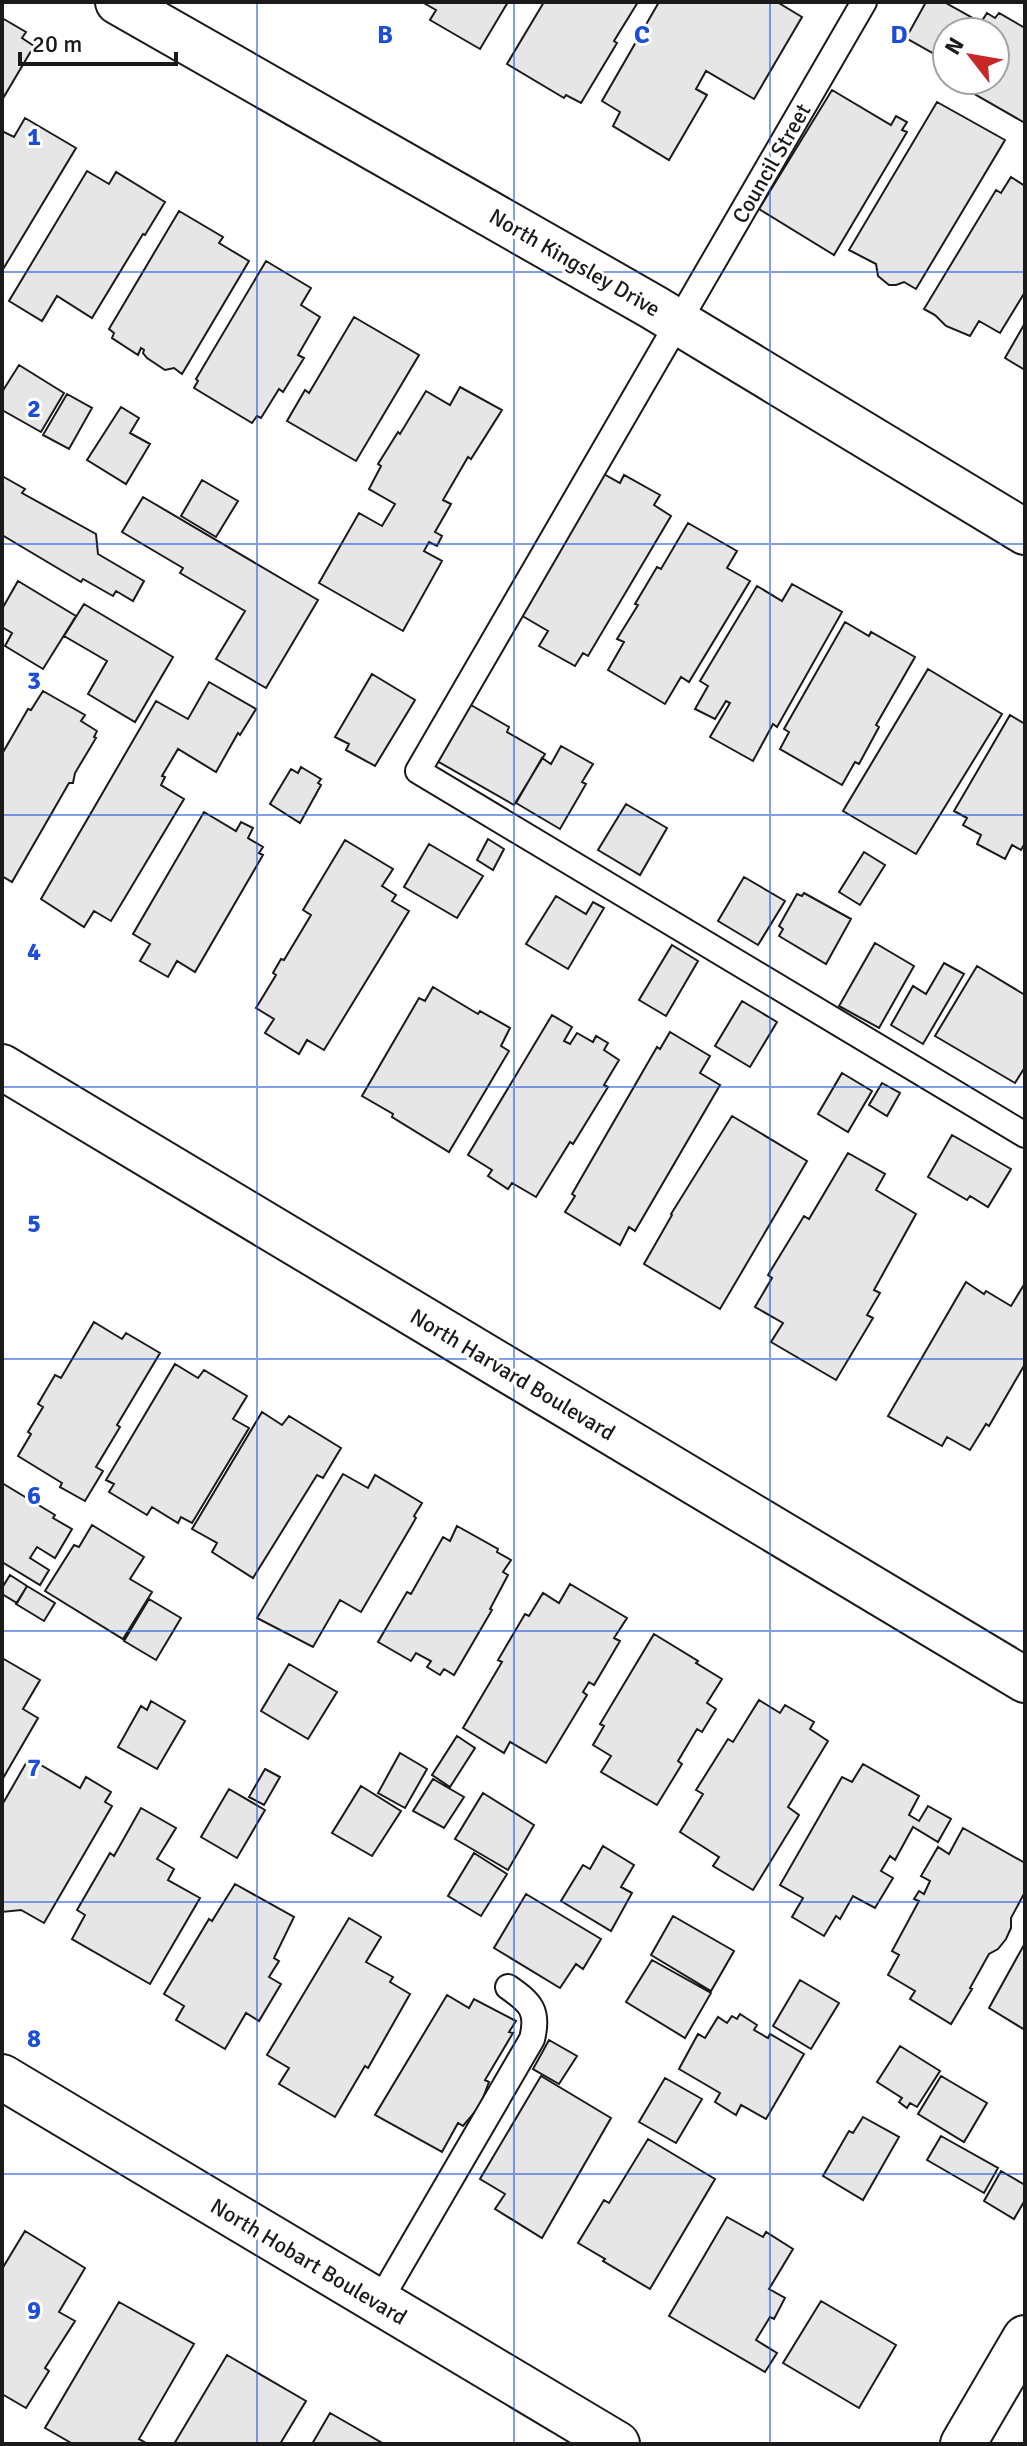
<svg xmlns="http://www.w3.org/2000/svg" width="1027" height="2446" font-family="Signika,sans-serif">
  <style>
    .building { fill: #e6e6e6; stroke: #1a1a1a; stroke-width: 2 }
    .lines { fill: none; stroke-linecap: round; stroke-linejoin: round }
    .lane-casing { stroke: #1a1a1a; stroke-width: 28 }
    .street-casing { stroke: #1a1a1a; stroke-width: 48 }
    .lane { stroke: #fff; stroke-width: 24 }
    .street { stroke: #fff; stroke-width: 44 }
    .grid { fill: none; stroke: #1d4ed8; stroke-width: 2; stroke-opacity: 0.55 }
    .labels { text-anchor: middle; stroke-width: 6; stroke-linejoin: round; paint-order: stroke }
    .street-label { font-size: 22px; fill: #1a1a1a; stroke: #fff }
    .grid-label { font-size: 26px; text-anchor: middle; font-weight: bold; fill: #1d4ed8; stroke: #fff; stroke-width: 6; stroke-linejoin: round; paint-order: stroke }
  </style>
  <rect width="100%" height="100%" fill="#fff"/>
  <!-- building -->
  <path class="building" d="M 422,2 L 508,2 L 480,49 L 430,20 L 436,10 Z
    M 544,2 L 638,2 L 614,41 L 617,43 L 581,103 L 566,95 L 564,98 L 507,64 Z
    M 659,2 L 777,2 L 802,17 L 754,99 L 706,71 L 696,89 L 707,95 L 669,160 L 613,126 L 620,112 L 602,101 Z
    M 926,2 L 944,2 L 978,21 L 972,32 L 947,32 L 947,61 L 906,38 Z
    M 987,13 L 995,18 L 999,13 L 1025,28 L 1025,123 L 950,80 L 995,80 L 995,32 L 975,32 Z
    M 2,18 L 26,32 L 22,38 L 34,46 L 2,100 Z
    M 832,90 L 891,125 L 896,116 L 907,122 L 902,130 L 907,132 L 834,255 L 759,209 Z
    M 937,102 L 1005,140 L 916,289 L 904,282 L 896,285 L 889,285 L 878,276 L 876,264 L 849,250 Z
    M 25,118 L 76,148 L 2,271 L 2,131 L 14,137 Z
    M 87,171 L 109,184 L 116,172 L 165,202 L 145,235 L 143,234 L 92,318 L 57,296 L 42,321 L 9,301 Z
    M 1011,177 L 1025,186 L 1025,292 L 1000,333 L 979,321 L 970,336 L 946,326 L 935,315 L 924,309 L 996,190 L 1001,193 Z
    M 179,211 L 223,237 L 219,243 L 249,261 L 182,374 L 174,368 L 165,370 L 147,358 L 143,353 L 144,350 L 141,348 L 138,355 L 112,338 L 114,333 L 109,329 Z
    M 266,261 L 311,288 L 301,305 L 320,317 L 298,355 L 304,358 L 283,392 L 279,389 L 261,418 L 257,416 L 252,423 L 194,388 L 198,381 L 196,379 Z
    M 354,317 L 419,355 L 356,461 L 287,421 L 305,390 L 309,393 Z
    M 1025,323 L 1025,370 L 1005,358 Z
    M 19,365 L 64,393 L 41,432 L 2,410 L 2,392 Z
    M 460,387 L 502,410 L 471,459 L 468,457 L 443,500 L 451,504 L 435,532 L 442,536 L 437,546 L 429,542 L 424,551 L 442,561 L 403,631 L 319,583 L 359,513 L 382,526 L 395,504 L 369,489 L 381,466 L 378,464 L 398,432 L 400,434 L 426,391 L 450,405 Z
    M 67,394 L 92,408 L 69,449 L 43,435 Z
    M 121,407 L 139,418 L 130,433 L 150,444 L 126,484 L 87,460 Z
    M 602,473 L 620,483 L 624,475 L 660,495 L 654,505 L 671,516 L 588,656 L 583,653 L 575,666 L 539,646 L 548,631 L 519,614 Z
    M 2,476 L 25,489 L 22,493 L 96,534 L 98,554 L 144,581 L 133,601 L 116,591 L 113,596 L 83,579 L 81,582 L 2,535 Z
    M 202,480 L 238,501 L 216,537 L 181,516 Z
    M 143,497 L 318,600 L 266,688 L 216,659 L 245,611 L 180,573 L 183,568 L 122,532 Z
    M 688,523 L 737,551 L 727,568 L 750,581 L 689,682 L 681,677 L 665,704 L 608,670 L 624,642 L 617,639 L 638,605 L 635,604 L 657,567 L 661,569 Z
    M 18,581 L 76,616 L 43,669 L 5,646 L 12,633 L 2,627 L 2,609 Z
    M 792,584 L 842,612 L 777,727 L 773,724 L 753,761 L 710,737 L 730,703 L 726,701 L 715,719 L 695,709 L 708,686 L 700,681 L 757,586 L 782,601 Z
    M 84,604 L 173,657 L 135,722 L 88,694 L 107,661 L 64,636 Z
    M 845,622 L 869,636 L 871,632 L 915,657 L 876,725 L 879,727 L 859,764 L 855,762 L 842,785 L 780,749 L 789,732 L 784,729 Z
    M 928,669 L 1002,714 L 916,854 L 843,811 Z
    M 372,674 L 415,700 L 375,766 L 346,750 L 349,744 L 335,737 Z
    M 209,682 L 256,709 L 240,735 L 238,733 L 216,772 L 178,749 L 162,776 L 165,777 L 161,785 L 184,799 L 111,921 L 94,911 L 84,927 L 41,899 L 156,701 L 188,719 Z
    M 43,691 L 85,715 L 81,721 L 97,731 L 94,737 L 96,738 L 75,773 L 73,783 L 69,783 L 12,882 L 2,876 L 2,754 L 28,709 L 31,710 Z
    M 464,701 L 509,727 L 507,732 L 545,754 L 514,805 L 430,757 Z
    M 1010,715 L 1025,724 L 1025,843 L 1021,850 L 1012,845 L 1005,859 L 977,844 L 981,835 L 963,825 L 967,818 L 954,811 Z
    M 561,746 L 593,764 L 582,782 L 586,784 L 560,829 L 516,803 L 542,758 L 551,764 Z
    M 301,767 L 321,779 L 318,783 L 321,785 L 300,823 L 270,804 L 291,769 L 298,773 Z
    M 626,804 L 667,828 L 640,875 L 598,850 Z
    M 204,812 L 236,831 L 241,822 L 253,828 L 248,838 L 263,847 L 259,853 L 263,855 L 195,972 L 177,961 L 168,977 L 140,961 L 150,944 L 133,934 Z
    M 488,839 L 504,849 L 493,870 L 477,860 Z
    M 345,840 L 393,869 L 382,886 L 396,895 L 392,901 L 409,911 L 324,1050 L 307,1040 L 299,1054 L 265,1033 L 274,1019 L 256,1008 L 276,975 L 273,973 L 281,959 L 284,960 L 311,915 L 303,910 Z
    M 429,844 L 483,876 L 457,918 L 404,887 Z
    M 864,852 L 885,865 L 860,905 L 839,892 Z
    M 744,877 L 785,901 L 758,945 L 718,921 Z
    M 804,893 L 851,919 L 826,964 L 779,936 L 783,929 L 779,926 L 797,894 L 802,896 Z
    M 556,896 L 586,914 L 593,902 L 604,908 L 568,969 L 526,944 Z
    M 875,943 L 914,966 L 879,1028 L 839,1006 Z
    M 672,945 L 698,961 L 666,1016 L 639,1000 Z
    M 944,963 L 964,974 L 923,1044 L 891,1025 L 913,986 L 926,994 Z
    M 977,966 L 1025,995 L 1025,1067 L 1015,1083 L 935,1036 Z
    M 433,987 L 478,1014 L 480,1011 L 510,1028 L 501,1046 L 509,1051 L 449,1152 L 392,1117 L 393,1114 L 362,1096 L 419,998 L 425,1001 Z
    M 742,1001 L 777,1022 L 750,1067 L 715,1046 Z
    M 552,1015 L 572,1027 L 564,1041 L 570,1044 L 577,1033 L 593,1042 L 596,1036 L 608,1043 L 604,1050 L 619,1060 L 604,1085 L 608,1087 L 573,1144 L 570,1142 L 536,1197 L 512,1183 L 508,1189 L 488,1176 L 492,1170 L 468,1155 Z
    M 670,1032 L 710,1056 L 700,1073 L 720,1085 L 635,1231 L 629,1227 L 620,1245 L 565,1212 L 575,1196 L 572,1194 L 657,1047 L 660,1049 Z
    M 842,1073 L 872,1091 L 848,1132 L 818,1114 Z
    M 882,1083 L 900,1093 L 887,1116 L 869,1105 Z
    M 732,1116 L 807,1161 L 720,1309 L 644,1264 L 672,1215 L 671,1214 Z
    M 952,1135 L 1011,1169 L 988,1207 L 970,1196 L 967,1200 L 928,1177 Z
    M 848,1153 L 885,1174 L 876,1190 L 916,1214 L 874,1290 L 880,1293 L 867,1315 L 873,1318 L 836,1380 L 771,1342 L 783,1323 L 755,1307 L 772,1278 L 768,1275 L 804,1216 L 809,1219 Z
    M 966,1282 L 984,1294 L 986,1291 L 1011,1306 L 1025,1283 L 1025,1364 L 989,1426 L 986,1424 L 970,1450 L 947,1437 L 942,1446 L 888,1416 Z
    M 94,1322 L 122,1339 L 126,1333 L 160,1353 L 117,1425 L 120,1427 L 96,1467 L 103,1471 L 85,1501 L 60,1487 L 62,1483 L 18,1456 L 31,1434 L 28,1432 L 43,1407 L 38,1404 L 55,1375 L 61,1378 Z
    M 175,1364 L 198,1378 L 204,1370 L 247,1396 L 233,1419 L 249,1428 L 192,1523 L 181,1517 L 178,1523 L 152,1507 L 147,1515 L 109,1492 L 114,1484 L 106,1480 Z
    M 262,1412 L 282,1425 L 289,1416 L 341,1448 L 323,1478 L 317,1475 L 253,1578 L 212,1552 L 217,1543 L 192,1529 Z
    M 343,1474 L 368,1488 L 375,1475 L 422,1503 L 414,1516 L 416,1518 L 361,1612 L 340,1600 L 313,1647 L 257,1618 Z
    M 2,1483 L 55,1515 L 53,1518 L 72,1529 L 55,1558 L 37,1547 L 30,1558 L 49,1570 L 40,1585 L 2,1562 Z
    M 92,1525 L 144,1557 L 130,1579 L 152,1592 L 123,1639 L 45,1591 L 74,1545 L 79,1547 Z
    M 457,1526 L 498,1549 L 497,1552 L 511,1560 L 503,1572 L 508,1575 L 490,1609 L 492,1610 L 454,1675 L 444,1669 L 440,1675 L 427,1667 L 431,1661 L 416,1653 L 411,1661 L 378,1642 L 407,1592 L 411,1594 L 443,1537 L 450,1541 Z
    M 10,1575 L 27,1586 L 17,1603 L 2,1594 L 2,1588 Z
    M 570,1584 L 627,1618 L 614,1638 L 620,1641 L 594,1685 L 589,1682 L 583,1692 L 587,1695 L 546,1763 L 510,1742 L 504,1753 L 463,1728 L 502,1662 L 498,1660 L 525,1614 L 529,1616 L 543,1593 L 559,1603 Z
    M 27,1586 L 55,1603 L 44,1621 L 16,1604 Z
    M 149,1599 L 181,1618 L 156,1660 L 124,1641 Z
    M 654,1634 L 698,1661 L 696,1663 L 722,1679 L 707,1703 L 716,1709 L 702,1732 L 697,1729 L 678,1761 L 682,1764 L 657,1805 L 601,1772 L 611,1756 L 593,1745 L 604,1726 L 600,1724 Z
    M 2,1658 L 40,1680 L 23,1709 L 38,1718 L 2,1780 Z
    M 289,1664 L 337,1692 L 308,1739 L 261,1711 Z
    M 759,1700 L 780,1713 L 785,1705 L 814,1722 L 810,1729 L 828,1741 L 788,1807 L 799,1815 L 753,1890 L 713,1866 L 719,1857 L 680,1832 L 703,1794 L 696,1790 L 728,1739 L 733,1742 Z
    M 151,1701 L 185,1721 L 157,1769 L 118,1747 L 141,1706 L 147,1710 Z
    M 457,1736 L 475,1748 L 450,1787 L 432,1775 Z
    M 400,1753 L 427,1769 L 405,1808 L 378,1793 Z
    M 29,1758 L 80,1788 L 86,1777 L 111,1792 L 105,1802 L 112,1806 L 44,1923 L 21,1910 L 2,1912 L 2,1805 Z
    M 863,1764 L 919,1796 L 909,1815 L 919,1821 L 928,1806 L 951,1819 L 938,1842 L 913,1827 L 895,1860 L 890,1856 L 881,1871 L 893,1878 L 875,1908 L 853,1896 L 840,1919 L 836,1916 L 824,1936 L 792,1917 L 803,1898 L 780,1885 L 842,1777 L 852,1782 Z
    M 265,1769 L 280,1777 L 264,1805 L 249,1797 Z
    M 433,1779 L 464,1797 L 444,1828 L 413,1811 Z
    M 361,1786 L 401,1811 L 372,1856 L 332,1833 Z
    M 229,1789 L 265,1810 L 237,1858 L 201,1837 Z
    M 483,1793 L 534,1825 L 508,1870 L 455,1839 Z
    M 141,1808 L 176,1828 L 157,1859 L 174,1869 L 168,1880 L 200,1898 L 150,1984 L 72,1939 L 85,1915 L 77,1910 L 110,1853 L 114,1856 Z
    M 963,1828 L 1025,1863 L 1025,1892 L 1011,1918 L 1011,1928 L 1006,1939 L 998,1949 L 989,1954 L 970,1988 L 972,1989 L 951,2024 L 910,1999 L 915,1991 L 888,1975 L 899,1955 L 892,1951 L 919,1901 L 914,1899 L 919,1891 L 924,1894 L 930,1881 L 921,1876 L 938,1847 L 949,1854 Z
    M 603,1846 L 634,1865 L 621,1887 L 632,1893 L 611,1931 L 561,1901 L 583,1865 L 590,1869 Z
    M 474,1853 L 507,1874 L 481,1916 L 448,1896 Z
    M 235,1884 L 294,1917 L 274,1958 L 279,1961 L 269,1977 L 281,1984 L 259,2021 L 246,2013 L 225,2049 L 176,2020 L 184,2006 L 164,1994 L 209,1919 L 212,1921 Z
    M 526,1894 L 601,1939 L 583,1969 L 576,1964 L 560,1988 L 494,1948 Z
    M 673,1916 L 734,1951 L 711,1991 L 651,1955 Z
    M 349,1918 L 381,1937 L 366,1962 L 393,1977 L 390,1982 L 410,1994 L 368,2068 L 365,2066 L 335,2117 L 279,2084 L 289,2068 L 267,2055 Z
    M 1025,1943 L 1025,2030 L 989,2008 Z
    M 652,1960 L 711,1993 L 685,2038 L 626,2002 Z
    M 800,1980 L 839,2003 L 811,2049 L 773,2026 Z
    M 447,1995 L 469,2008 L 474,1999 L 516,2021 L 509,2032 L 513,2033 L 485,2080 L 489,2082 L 480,2106 L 463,2126 L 458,2123 L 442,2152 L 375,2115 Z
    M 740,2014 L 757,2025 L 754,2030 L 768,2038 L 770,2034 L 804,2054 L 766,2119 L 741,2105 L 736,2115 L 715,2102 L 720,2093 L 679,2069 L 698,2034 L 705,2038 L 718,2017 L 727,2023 L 732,2016 L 737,2019 Z
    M 549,2040 L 577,2056 L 559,2084 L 533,2069 Z
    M 900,2046 L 940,2071 L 917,2107 L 910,2103 L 907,2108 L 899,2102 L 902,2098 L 877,2082 Z
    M 541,2076 L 611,2118 L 542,2238 L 495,2209 L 505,2194 L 480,2179 Z
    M 941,2076 L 987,2103 L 964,2142 L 918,2114 Z
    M 665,2078 L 702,2099 L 676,2143 L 639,2122 Z
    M 863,2117 L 899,2137 L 863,2200 L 823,2176 L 849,2131 L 853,2133 Z
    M 941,2136 L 998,2168 L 984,2193 L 927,2160 Z
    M 648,2139 L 715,2179 L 650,2289 L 603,2261 L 605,2259 L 578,2243 L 604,2200 L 609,2203 Z
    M 1001,2171 L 1025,2185 L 1025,2200 L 1014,2219 L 984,2201 Z
    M 727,2217 L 763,2237 L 766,2232 L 793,2249 L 769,2289 L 785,2298 L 774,2319 L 770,2317 L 756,2340 L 777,2353 L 765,2372 L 669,2316 Z
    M 25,2231 L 85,2268 L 59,2312 L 75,2321 L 45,2368 L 49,2371 L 26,2408 L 2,2394 L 2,2269 Z
    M 821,2301 L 896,2345 L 859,2408 L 783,2363 Z
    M 119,2302 L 194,2344 L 139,2439 L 148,2444 L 73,2444 L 45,2428 Z
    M 227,2355 L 306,2401 L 280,2444 L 174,2444 Z
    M 330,2413 L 384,2444 L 312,2444 Z"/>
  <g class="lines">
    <defs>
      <path id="lane" d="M 864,2 L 418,771 L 1025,1135
        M 379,2302 L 532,2039 C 539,2011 531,2003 508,1987"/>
      <path id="street" d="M 118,2 L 653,307 L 1025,532
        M 2,1067 L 1025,1680
        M 2,2077 L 617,2444
        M 963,2444 L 1025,2338"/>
    </defs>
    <!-- lane casing -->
    <use href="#lane" class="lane-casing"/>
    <!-- street casing -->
    <use href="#street" class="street-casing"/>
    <!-- lane -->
    <use href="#lane" class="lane"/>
    <!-- street -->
    <use href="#street" class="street"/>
  </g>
  <!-- grid -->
  <path class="grid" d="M 257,2 L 257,2444M 514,2 L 514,2444M 770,2 L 770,2444M 2,272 L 1025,272M 2,544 L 1025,544M 2,815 L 1025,815M 2,1087 L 1025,1087M 2,1359 L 1025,1359M 2,1631 L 1025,1631M 2,1902 L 1025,1902M 2,2174 L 1025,2174"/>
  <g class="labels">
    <!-- street labels -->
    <g class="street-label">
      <text transform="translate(771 163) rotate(-60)" y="8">Council Street</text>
      <text transform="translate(575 262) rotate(30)" y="8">North Kingsley Drive</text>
      <text transform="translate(513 1374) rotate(31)" y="8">North Harvard Boulevard</text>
      <text transform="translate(309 2261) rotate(31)" y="8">North Hobart Boulevard</text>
    </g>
  </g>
  <g class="grid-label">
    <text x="385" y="43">B</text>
    <text x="642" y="43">C</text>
    <text x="899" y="43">D</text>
    <text x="34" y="145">1</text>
    <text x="34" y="417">2</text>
    <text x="34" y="689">3</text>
    <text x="34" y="960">4</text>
    <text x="34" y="1232">5</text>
    <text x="34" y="1504">6</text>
    <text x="34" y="1776">7</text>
    <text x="34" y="2047">8</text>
    <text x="34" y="2319">9</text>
  </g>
  <!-- border -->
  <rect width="1027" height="2446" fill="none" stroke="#1a1a1a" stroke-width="8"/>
  <!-- north arrow -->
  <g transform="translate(971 56) rotate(301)"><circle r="38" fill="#ffffff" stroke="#a3a3a3" stroke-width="2"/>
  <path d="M0-6L14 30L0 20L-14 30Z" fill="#c62828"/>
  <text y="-12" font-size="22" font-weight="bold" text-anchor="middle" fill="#1a1a1a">N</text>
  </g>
  <!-- scale -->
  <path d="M20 52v12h156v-12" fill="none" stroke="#1a1a1a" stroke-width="4"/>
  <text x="32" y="52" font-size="24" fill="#1a1a1a" stroke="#ffffff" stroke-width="6" paint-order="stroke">20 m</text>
</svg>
